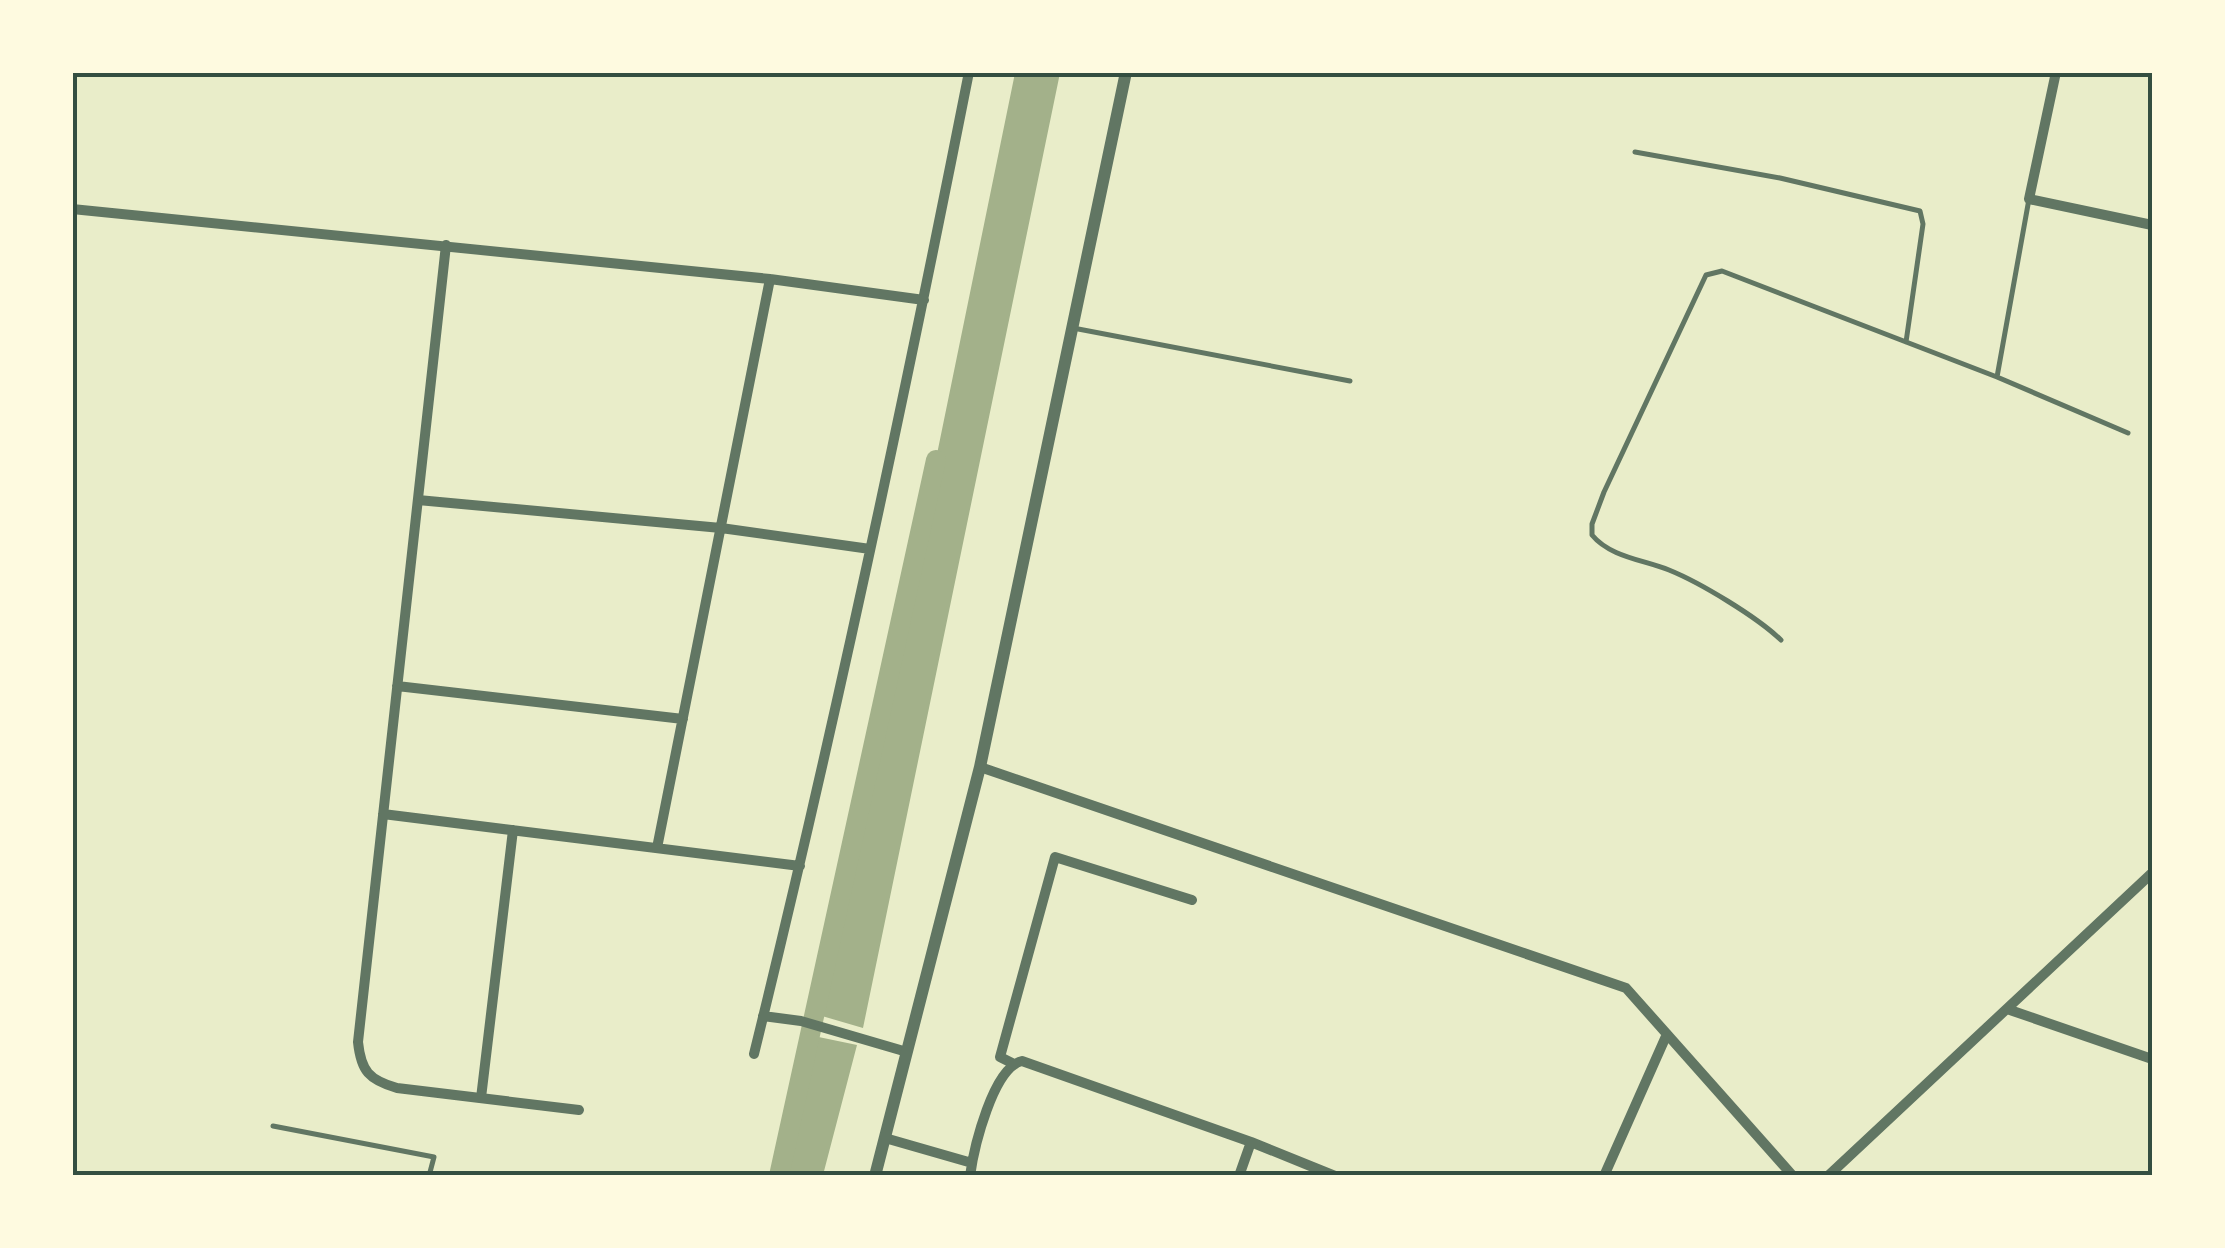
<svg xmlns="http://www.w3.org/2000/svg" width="2225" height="1248" font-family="Roboto,sans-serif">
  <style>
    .water { fill: #a3b18a }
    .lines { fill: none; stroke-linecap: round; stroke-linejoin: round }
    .canal { stroke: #a3b18a; stroke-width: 20 }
    .service { stroke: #617663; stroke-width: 5 }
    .minor { stroke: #617663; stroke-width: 10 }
    .tertiary { stroke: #617663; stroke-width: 12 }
    .neatline { fill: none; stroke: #344e41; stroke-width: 4 }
  </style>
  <rect width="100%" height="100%" fill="#e9edc9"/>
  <!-- water -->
  <path class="water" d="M 1015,73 L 1060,73 L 863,1028 L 822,1016 Z
    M 809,1035 L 857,1045 L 823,1175 L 779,1175 Z"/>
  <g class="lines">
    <!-- canal -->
    <path class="canal" d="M 779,1176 L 936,460"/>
    <!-- service -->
    <path class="service" d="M 1635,152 L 1780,178 L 1920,211 L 1923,224 L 1906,342
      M 2029,199 L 1997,377 L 2128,433
      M 1073,328 L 1350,381
      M 1781,640 C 1757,617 1701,583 1669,570 C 1644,560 1610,557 1592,535 L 1592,524 L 1604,492 L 1706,275 L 1722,271 L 1997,377
      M 273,1126 L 434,1157 L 429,1176"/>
    <!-- minor -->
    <path class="minor" d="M 2056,72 L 2029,199 L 2152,225
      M 72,209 L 770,279 L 924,300
      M 446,245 L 358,1042 C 361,1071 369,1080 397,1088 L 579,1110
      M 418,500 L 721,528 L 870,549
      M 397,686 L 683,719
      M 980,767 L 1626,988 L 1793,1176
      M 383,814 L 800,866
      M 657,848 L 770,279
      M 2007,1009 L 2152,1059
      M 763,1016 L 801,1021 L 907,1052
      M 754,1054 C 834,729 904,401 969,72
      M 1012,1063 L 1000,1057 L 1055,857 L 1192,900
      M 481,1098 L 513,830
      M 885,1138 L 972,1163
      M 970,1176 C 974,1147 993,1068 1022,1061 L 1251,1142
      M 1239,1176 L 1251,1142 L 1335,1176
      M 1604,1176 L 1667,1034
      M 1828,1176 L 2152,873"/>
    <!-- tertiary -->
    <path class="tertiary" d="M 875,1176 L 980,767 L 1126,72"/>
  </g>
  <!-- border -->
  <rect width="2225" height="1248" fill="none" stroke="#fefae0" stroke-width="150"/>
  <rect x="75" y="75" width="2075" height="1098" class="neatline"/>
</svg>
